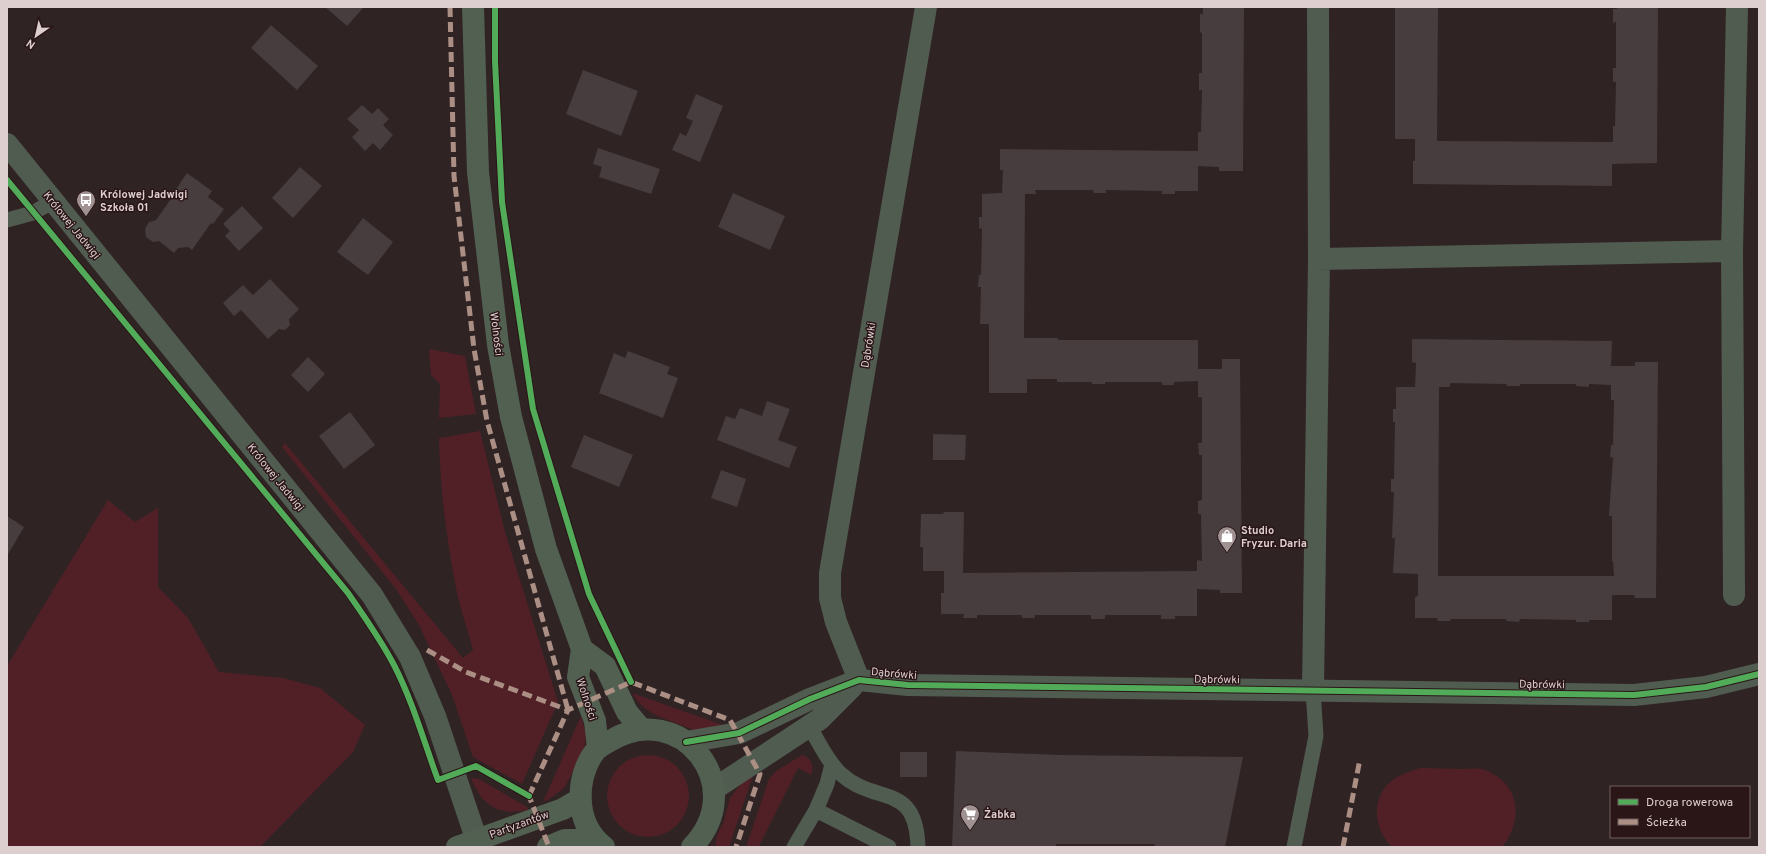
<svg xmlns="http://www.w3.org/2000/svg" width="1766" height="854" font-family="Overpass,sans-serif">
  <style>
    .green { fill: #512027 }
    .building { fill: #473d3e; fill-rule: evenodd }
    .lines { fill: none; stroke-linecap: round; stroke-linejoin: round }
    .lane { stroke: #515c51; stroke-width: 15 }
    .street { stroke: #515c51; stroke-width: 22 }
    .secondary { stroke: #516051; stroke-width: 22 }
    .quiet { stroke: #ac8f84; stroke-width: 5; stroke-dasharray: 10 5; stroke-linecap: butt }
    .cycleway-casing { stroke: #2a1517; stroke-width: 8 }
    .cycleway { stroke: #51ab58; stroke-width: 6 }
    .labels { text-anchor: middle; stroke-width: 3; stroke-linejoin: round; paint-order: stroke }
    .poi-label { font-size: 11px; font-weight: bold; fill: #ddcecf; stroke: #2a1517; text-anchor: start }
    .street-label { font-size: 11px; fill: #ddcecf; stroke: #2a1517 }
  </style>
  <rect width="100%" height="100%" fill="#2f2324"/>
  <!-- green -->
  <path class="green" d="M 429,349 L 465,356 L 476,414 L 439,418 L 440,384 L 431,375 Z
    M 480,431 L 505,532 L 558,702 L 522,784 L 473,757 L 452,695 L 419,625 L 396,589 L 282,447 L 285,443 L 463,658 L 473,650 C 467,628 459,605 455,583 C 446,535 440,487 439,438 Z
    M 108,500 L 135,522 L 158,508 L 158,587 L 188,618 L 219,672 L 283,678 L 320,688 L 365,725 L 353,752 L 260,847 L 7,847 L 7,666 Z
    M 632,693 L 726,726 L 697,731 L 691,729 C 668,719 645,716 632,693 Z
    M 581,716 L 586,734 L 584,750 L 565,787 L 551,798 L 543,802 Z
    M607 796a41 41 0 1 1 82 0a41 41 0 1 1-82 0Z
    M 802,755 C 811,758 815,766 811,775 L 798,768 L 759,846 L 761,847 L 746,847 L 769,779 L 776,771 Z
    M 1420,768 C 1435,768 1449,769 1463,769 C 1469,769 1476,768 1482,769 C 1489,771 1497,776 1503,781 C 1522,800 1518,827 1502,847 L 1392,847 C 1372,828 1371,795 1394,779 C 1403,773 1411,771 1420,768 Z
    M 753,775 L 729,847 L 715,847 L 717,835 L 724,821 L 730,798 L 741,784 Z
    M 471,778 L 479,779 L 527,807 L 528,810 C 498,816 482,806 471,778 Z"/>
  <!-- building -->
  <path class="building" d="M 325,7 L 364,7 L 347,26 Z
    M 1203,7 L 1244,7 L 1243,171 L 1219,171 L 1219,167 L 1198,166 L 1198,191 L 1175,191 L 1175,194 L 1162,194 L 1162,191 L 1106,190 L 1106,193 L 1094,193 L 1093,190 L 1035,190 L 1036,194 L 1025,194 L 1024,338 L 1058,338 L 1058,340 L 1198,340 L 1198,369 L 1222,369 L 1222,359 L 1240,359 L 1242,593 L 1220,593 L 1220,590 L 1197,589 L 1197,616 L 1175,616 L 1175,619 L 1161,619 L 1161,615 L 1105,615 L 1105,619 L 1091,619 L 1091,615 L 1035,615 L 1035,618 L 1022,618 L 1022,615 L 977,615 L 977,618 L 963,618 L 964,614 L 941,614 L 941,593 L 944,593 L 944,571 L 923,571 L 923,547 L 920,547 L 921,514 L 943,514 L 944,512 L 964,512 L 963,573 L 1197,571 L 1197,560 L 1202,561 L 1201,514 L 1198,514 L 1198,501 L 1202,500 L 1202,455 L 1199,455 L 1198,443 L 1202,443 L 1202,397 L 1198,397 L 1198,381 L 1174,382 L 1174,385 L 1162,385 L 1162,382 L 1105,382 L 1105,384 L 1092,384 L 1092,382 L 1057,382 L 1057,379 L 1027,379 L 1027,393 L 989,393 L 989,324 L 980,324 L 981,287 L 978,287 L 979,275 L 981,275 L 982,229 L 979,228 L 979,217 L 982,217 L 982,194 L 1002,193 L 1003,170 L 1000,170 L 1000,149 L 1198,151 L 1198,132 L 1201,132 L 1202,90 L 1199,90 L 1199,73 L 1202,73 L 1202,33 L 1200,32 L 1200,14 L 1203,14 Z
    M 1395,7 L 1438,7 L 1437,141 L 1613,142 L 1613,126 L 1615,126 L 1616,82 L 1613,82 L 1613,68 L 1616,68 L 1616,22 L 1613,23 L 1613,9 L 1617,9 L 1617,7 L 1658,7 L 1657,163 L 1612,164 L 1612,186 L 1413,184 L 1413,161 L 1415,161 L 1415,139 L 1395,139 Z
    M 271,25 L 318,66 L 297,90 L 251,48 Z
    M 583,70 L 638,91 L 621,136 L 566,114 Z
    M 696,94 L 723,106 L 700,162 L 672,150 L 680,133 L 686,136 L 693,121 L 686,118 Z
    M 362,105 L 372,114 L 378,108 L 389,119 L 383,125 L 393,135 L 380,150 L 373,143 L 365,151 L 352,137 L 359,130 L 347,119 Z
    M 598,148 L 660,169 L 651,194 L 599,177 L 602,167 L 593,164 Z
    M 300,167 L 322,186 L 293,218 L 272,198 Z
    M 187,173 L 212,191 L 208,197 L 224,209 L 213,224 L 211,223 L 192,250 L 188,247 L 178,248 L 174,253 L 159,241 L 153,242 L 146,237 L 145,229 L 149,222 L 156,220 L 173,196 L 172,195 Z
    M 733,193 L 785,216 L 770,250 L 718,227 Z
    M 242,206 L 263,228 L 239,251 L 225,236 L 230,231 L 223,224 Z
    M 363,218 L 393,242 L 368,275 L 337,252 Z
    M 270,279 L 299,309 L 289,319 L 290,325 L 285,330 L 279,329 L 268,339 L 241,310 L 234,316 L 223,303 L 243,285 L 253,295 Z
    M 1412,339 L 1612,341 L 1611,366 L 1635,366 L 1635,362 L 1658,362 L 1656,598 L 1635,598 L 1634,595 L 1612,595 L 1612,620 L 1589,620 L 1589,622 L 1576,622 L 1576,620 L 1520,619 L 1519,622 L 1507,621 L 1506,619 L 1451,619 L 1450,621 L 1438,621 L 1437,618 L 1415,618 L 1415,597 L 1418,596 L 1418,574 L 1393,573 L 1395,538 L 1392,538 L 1394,492 L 1391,492 L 1391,479 L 1394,479 L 1395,422 L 1393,422 L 1393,409 L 1396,409 L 1396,387 L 1415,387 L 1416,363 L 1412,362 ZM 1450,383 L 1506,384 L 1507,386 L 1520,386 L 1520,384 L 1576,384 L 1576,386 L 1589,387 L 1589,384 L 1611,385 L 1611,400 L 1614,400 L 1613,445 L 1611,445 L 1610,457 L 1613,458 L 1609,516 L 1612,516 L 1612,561 L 1613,562 L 1614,576 L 1438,576 L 1439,387 L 1450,387 Z
    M 628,351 L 670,367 L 667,374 L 678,378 L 663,418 L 599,393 L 614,353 L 625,358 Z
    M 308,357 L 325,374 L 308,392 L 291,375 Z
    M 767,401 L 790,409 L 778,440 L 797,447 L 789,468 L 717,440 L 726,416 L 735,419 L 740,408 L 762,416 Z
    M 350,412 L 375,445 L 344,469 L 319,436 Z
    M 933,434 L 966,435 L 965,460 L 933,460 Z
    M 584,435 L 633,455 L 619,487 L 571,467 Z
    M 721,470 L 746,479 L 737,507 L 711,498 Z
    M 7,516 L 24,527 L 7,556 Z
    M 956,751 L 1060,755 L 1243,757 L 1225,847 L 1154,847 L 1155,844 L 1056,844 L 1056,847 L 952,847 Z
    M 900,752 L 927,752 L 927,777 L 900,777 Z"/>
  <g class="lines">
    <!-- lane -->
    <path class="lane" d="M 7,220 L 33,213 L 53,201
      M 809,726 C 819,742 827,761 841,774 C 876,806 916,781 918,847
      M 816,810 L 889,847
      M 794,847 L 816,810 L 827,784 L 832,764
      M 1294,847 L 1316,736 L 1313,690"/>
    <!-- street -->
    <path class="street" d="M 7,144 L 372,595 L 410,657 L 435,716 L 479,847
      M 1319,259 L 1732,251
      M 1734,595 L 1732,251 L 1737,7
      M 859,680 L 836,622 L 830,598 L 830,573 L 926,7
      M 1313,690 L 1319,259 L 1318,7
      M 686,742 L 739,733 L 810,699 L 859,680 L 908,685 L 1634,695 L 1706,687 L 1759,674
      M 714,789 L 820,719 L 852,687"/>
    <!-- secondary -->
    <path class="secondary" d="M 473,7 L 478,172 L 498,345 L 511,417 L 546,549 L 582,649 L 578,677 L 595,721 L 598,748
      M 582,649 L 605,666 L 627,712 L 642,730
      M 457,847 L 563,809 L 580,799
      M 548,847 L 565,840 L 596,840
      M 604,847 C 585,832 579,812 581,788 C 582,775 588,759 597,749 C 601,746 606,743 610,741 C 680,698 751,786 692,847"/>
    <!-- quiet -->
    <path class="quiet" d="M 450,7 L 454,176 L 474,349 L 487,421 L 568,710
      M 427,650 L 466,672 L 568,710
      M 526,795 L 529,796 L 549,847
      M 529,796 L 568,710 L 631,682 L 730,720 L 760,774 L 736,847
      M 1343,847 L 1360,759"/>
    <defs>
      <path id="cycleway" d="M 495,7 L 495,61 L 502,202 L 533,409 L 589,594 L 631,682
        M 7,180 L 348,593 C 364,616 381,640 394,665 C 413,702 424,742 438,780 L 476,766 L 529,796
        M 686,742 L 739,733 L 810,699 L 859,680 L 908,685 L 1634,695 L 1706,687 L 1759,674"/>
    </defs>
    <!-- cycleway casing -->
    <use href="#cycleway" class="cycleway-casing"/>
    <!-- cycleway -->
    <use href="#cycleway" class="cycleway"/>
  </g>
  <!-- icons -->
  <defs>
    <symbol id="bus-pin" viewBox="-11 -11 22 30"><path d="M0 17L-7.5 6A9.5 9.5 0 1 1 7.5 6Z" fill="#a09293" stroke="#2a1517"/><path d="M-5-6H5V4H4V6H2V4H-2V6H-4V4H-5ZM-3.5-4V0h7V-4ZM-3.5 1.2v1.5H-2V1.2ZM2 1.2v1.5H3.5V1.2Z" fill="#fff"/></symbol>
    <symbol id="shop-pin" viewBox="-11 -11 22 30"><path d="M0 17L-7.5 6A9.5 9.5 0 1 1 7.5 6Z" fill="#a09293" stroke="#2a1517"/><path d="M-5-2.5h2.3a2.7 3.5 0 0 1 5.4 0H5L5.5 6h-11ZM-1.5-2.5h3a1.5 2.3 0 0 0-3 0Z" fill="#fff"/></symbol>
    <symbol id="supermarket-pin" viewBox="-11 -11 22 30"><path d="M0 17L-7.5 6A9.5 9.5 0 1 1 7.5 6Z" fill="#a09293" stroke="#2a1517"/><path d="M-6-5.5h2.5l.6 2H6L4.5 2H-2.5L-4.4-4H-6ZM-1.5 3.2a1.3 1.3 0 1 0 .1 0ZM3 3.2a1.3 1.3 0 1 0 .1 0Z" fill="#fff"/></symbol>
  </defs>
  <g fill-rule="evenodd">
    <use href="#bus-pin" x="75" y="189" width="22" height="30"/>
    <use href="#shop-pin" x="1216" y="525" width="22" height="30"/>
    <use href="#supermarket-pin" x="959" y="803" width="22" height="30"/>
  </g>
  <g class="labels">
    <!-- poi labels -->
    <g class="poi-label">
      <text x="100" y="198">Królowej Jadwigi<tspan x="100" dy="13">Szkoła 01</tspan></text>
      <text x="1241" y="534">Studio<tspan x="1241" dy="13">Fryzur. Daria</tspan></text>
      <text x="984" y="818">Żabka</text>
    </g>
    <!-- street labels -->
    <g class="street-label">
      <text transform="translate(72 225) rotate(51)" y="4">Królowej Jadwigi</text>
      <text transform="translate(497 334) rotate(83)" y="4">Wolności</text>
      <text transform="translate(868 345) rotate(-81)" y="4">Dąbrówki</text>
      <text transform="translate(276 477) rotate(51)" y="4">Królowej Jadwigi</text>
      <text transform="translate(894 673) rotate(5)" y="4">Dąbrówki</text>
      <text transform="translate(1217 679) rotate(1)" y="4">Dąbrówki</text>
      <text transform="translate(1542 684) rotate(1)" y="4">Dąbrówki</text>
      <text transform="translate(587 699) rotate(72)" y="4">Wolności</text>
      <text transform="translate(519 824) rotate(-20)" y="4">Partyzantów</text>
    </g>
  </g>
  <!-- border -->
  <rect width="1766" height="854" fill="none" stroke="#ddcecf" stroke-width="16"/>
  <!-- legend -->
  <rect x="1610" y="786" width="140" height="52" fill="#2a1517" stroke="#725f61"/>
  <rect x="1618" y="799" width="20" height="6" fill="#51ab58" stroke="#725f61"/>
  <text x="1646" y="806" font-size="12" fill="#ddcecf">Droga rowerowa</text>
  <rect x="1618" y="819" width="20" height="6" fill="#ac8f84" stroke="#725f61"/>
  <text x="1646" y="826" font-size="12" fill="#ddcecf">Ścieżka</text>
  <!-- north arrow -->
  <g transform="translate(36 36) rotate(214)" stroke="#2a1517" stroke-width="3" paint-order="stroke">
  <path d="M0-3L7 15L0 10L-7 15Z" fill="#ddcecf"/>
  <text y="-6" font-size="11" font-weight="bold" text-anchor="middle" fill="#ddcecf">N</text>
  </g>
</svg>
